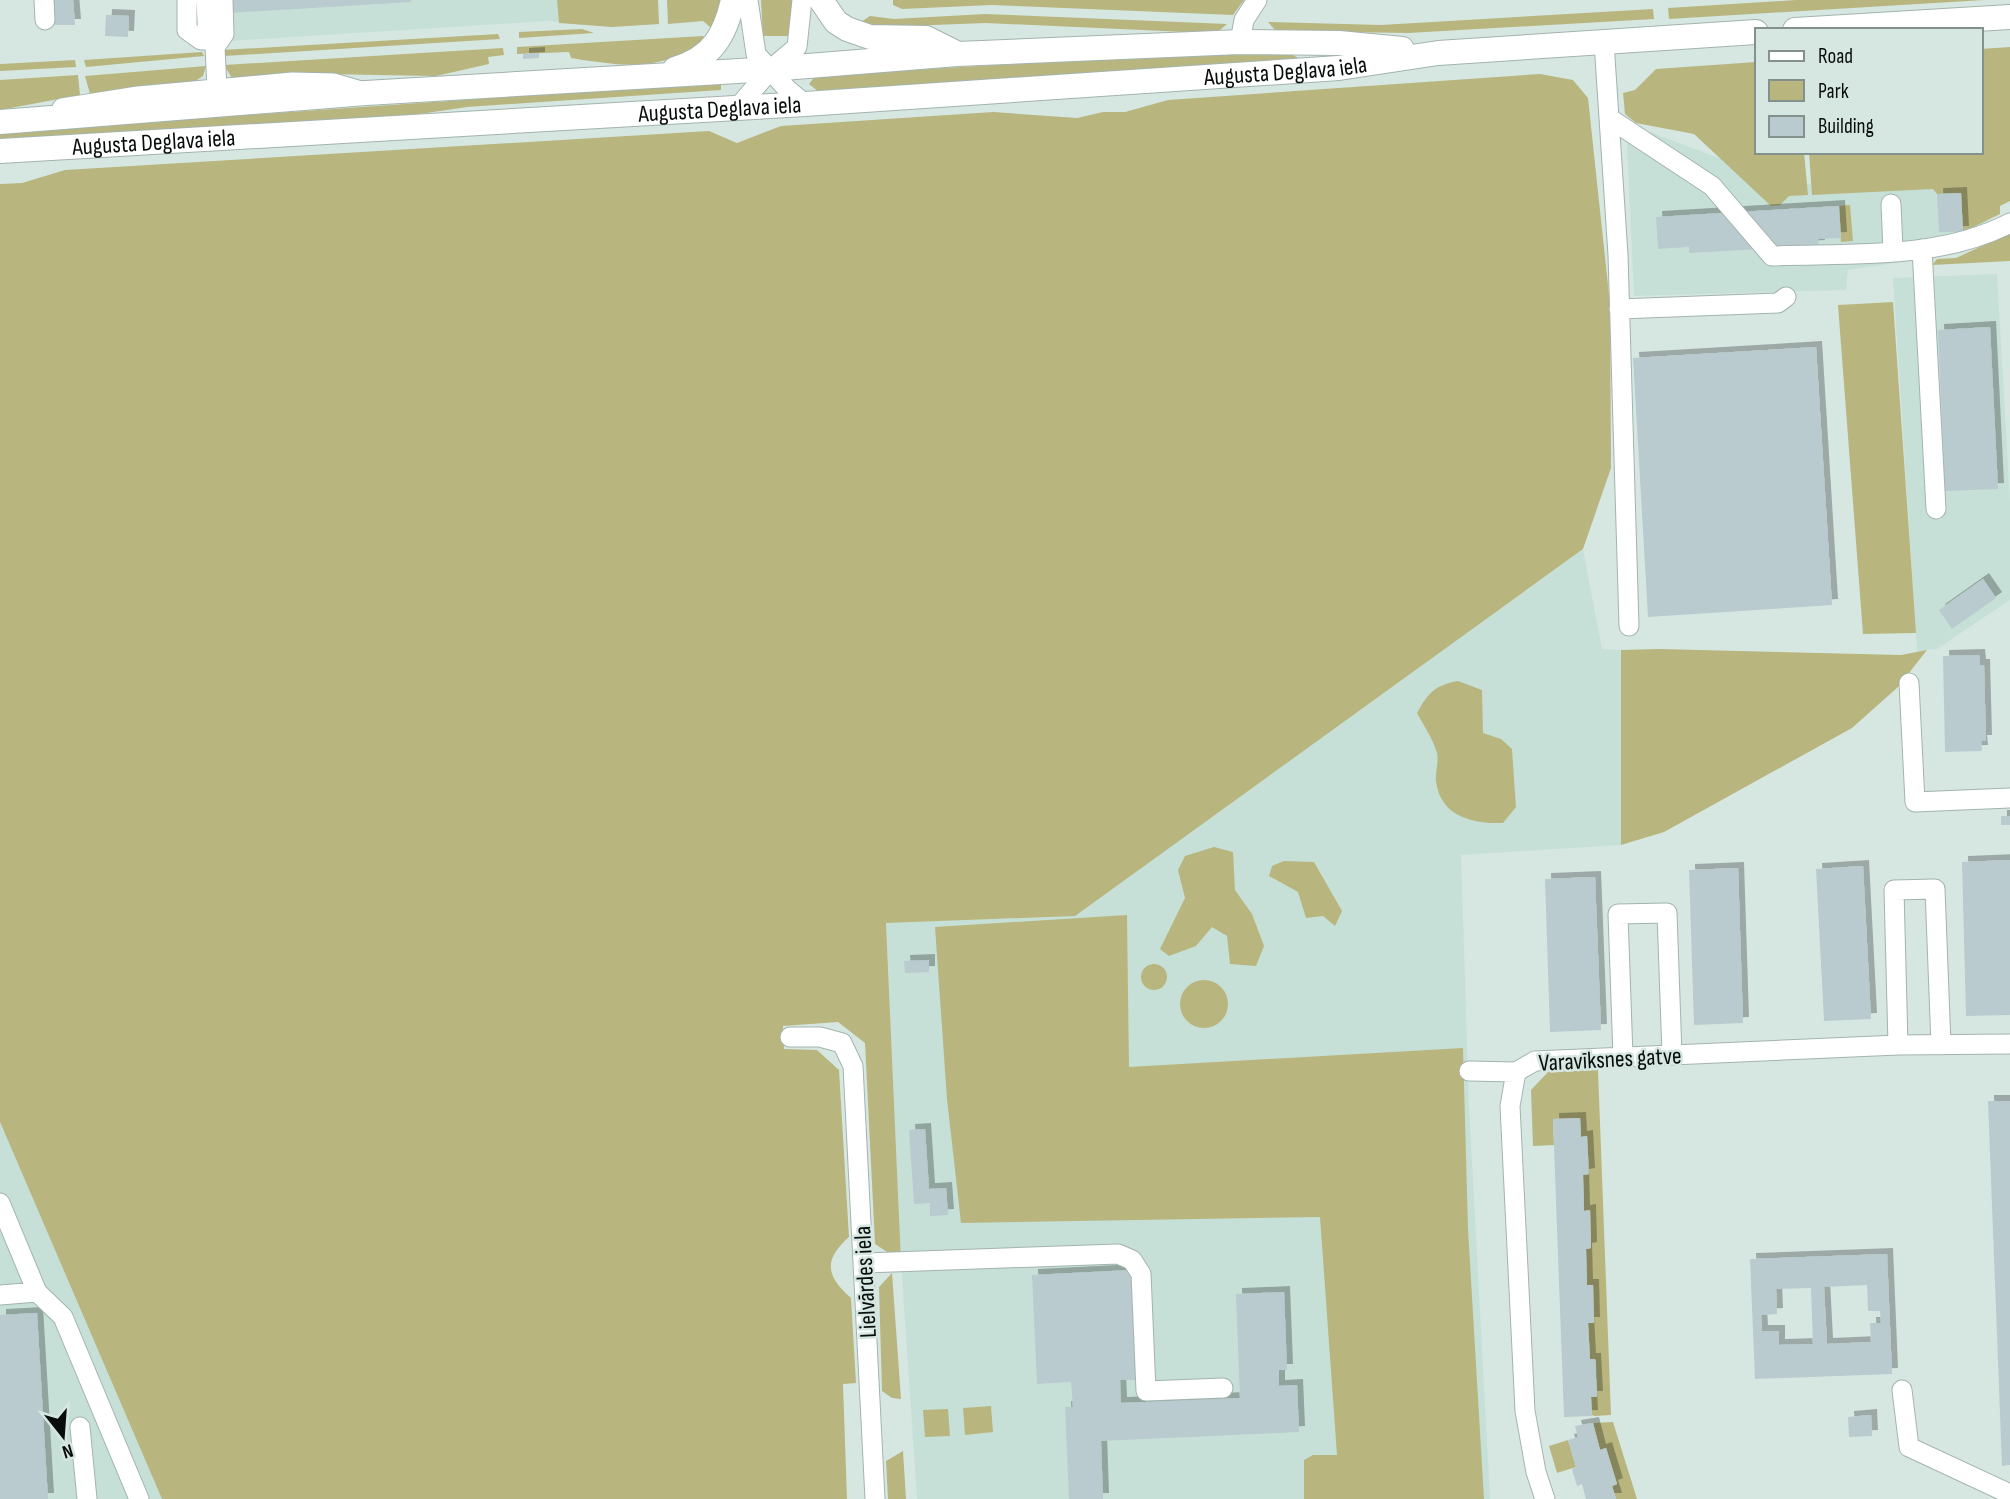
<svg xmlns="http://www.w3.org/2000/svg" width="2010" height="1499" font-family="'Sofia Sans Condensed',sans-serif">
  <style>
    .built { fill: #c6e0d7 }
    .green { fill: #b8b67e }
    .building { fill: #b9cbce; fill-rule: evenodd; filter: url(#shadow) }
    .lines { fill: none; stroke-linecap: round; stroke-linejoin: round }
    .minor-casing { stroke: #a3b3ae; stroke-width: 21 }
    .major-casing { stroke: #a3b3ae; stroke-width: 26 }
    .minor { stroke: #fff; stroke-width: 19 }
    .major { stroke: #fff; stroke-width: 24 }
    .labels { text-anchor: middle; stroke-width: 5; stroke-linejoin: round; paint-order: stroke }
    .street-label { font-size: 24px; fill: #080d0b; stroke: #d6e7e2 }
  </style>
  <defs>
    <filter id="shadow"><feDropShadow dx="6" dy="-6" stdDeviation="0" flood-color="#0004"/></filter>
  </defs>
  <rect width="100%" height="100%" fill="#d6e7e2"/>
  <!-- built -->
  <path class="built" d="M 183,0 L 658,0 L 659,24 L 612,27 L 549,21 L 230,41 L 186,38 L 176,21 Z
    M 1626,123 L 1789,184 L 2010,181 L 2010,191 L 1963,253 L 1848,270 L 1846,290 L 1634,296 Z
    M 1997,274 L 2010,501 L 2010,600 L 1937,649 L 1917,651 L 1893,278 Z
    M 1583,549 L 1602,649 L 1621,650 L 1621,845 L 1461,855 L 1469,1105 L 1490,1499 L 917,1499 L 901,1261 L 886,923 L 1075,915 Z
    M 0,1122 L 162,1499 L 0,1499 Z"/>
  <!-- green -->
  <path class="green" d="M 557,0 L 658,0 L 659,24 L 612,27 L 559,23 Z
    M 667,0 L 721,0 L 716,32 L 703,21 L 668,24 Z
    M 761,0 L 794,0 L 793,36 L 763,36 Z
    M 893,0 L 1244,0 L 1233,15 L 991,5 L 902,9 L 893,5 Z
    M 1796,0 L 1984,0 L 1669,19 L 1668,8 Z
    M 1653,9 L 1654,19 L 1408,33 L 1276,31 L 1268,22 L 1381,25 Z
    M 985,14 L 1227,24 L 1220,30 L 1208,33 L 986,23 L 880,27 L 861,22 L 870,16 L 894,19 Z
    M 582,29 L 594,33 L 519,38 L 519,32 Z
    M 498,34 L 500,39 L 224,56 L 222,50 Z
    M 703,36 L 712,41 C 655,70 633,68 571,58 L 569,52 L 517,54 L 517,47 Z
    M 2010,47 L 2010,201 L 2000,206 L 2000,214 L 1963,232 L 1961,193 L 1937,194 L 1933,189 L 1812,195 L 1809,152 L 1980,152 L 1980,49 Z
    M 503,48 L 504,55 L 488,57 L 489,64 L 436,76 L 321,74 L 232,78 L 224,65 Z
    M 202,52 L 204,56 L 86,67 L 84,60 Z
    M 1154,55 L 1293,55 L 1302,60 L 819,92 L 809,84 L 815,76 Z
    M 75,60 L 76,67 L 0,71 L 0,64 Z
    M 1756,62 L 1756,152 L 1804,152 L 1808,195 L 1789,196 L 1780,205 L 1771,206 L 1694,134 L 1636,123 L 1625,114 L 1623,93 L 1635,90 L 1656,69 Z
    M 206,66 L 203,76 L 194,82 L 90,94 L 85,76 Z
    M 1540,74 L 1573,80 L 1588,98 L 1610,304 L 1611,468 L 1583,549 L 1075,916 L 886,923 L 901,1261 L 875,1244 L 865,1043 L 838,1022 L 783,1026 L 784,1049 L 817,1050 L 839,1070 L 849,1237 C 823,1260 826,1276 851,1298 L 856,1383 L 843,1384 L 847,1499 L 162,1499 L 0,1122 L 0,184 L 22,183 L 65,170 L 709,131 L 737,143 L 781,126 L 993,112 L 1077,118 L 1103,112 L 1125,112 L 1168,100 Z
    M 78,75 L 80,95 L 0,110 L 0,80 Z
    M 721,82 L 721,90 L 467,107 L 386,119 L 0,141 L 0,132 Z
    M 1850,205 L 1853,241 L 1841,242 L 1839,206 Z
    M 2010,233 L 2010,261 L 1932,265 L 1937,259 L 1956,258 Z
    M 1893,302 L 1916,633 L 1863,634 L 1838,305 Z
    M 1659,649 L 1901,655 L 1927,650 L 1898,687 L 1852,728 L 1664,832 L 1621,845 L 1621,650 Z
    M 1458,681 L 1482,690 L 1483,733 L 1501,739 L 1512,749 L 1516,807 L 1503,823 C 1472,824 1440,816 1436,781 C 1435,772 1439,762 1437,753 C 1433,739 1424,726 1417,713 C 1428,693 1435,685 1458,681 Z
    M 1214,847 L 1233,852 L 1235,890 L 1252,914 L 1264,946 L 1256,966 L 1230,964 L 1227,936 L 1212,927 L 1196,946 L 1169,956 L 1160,949 L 1185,898 L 1178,870 L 1185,856 Z
    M 1284,861 L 1314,862 L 1342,911 L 1335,926 L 1323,916 L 1306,918 L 1298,892 L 1269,876 L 1272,866 Z
    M 1127,915 L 1129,1067 L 1463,1048 L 1468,1229 L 1484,1499 L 1304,1499 L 1304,1460 L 1313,1455 L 1337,1455 L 1320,1217 L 961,1223 L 947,1099 L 935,927 Z
    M1141 977a13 13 0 1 1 26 0a13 13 0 1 1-26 0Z
    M1180 1004a24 24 0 1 1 48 0a24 24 0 1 1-48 0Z
    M 1598,1070 L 1611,1415 L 1594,1416 L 1592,1415 L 1591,1397 L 1597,1397 L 1596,1360 L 1590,1359 L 1588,1323 L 1594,1322 L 1593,1285 L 1587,1285 L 1586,1249 L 1591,1248 L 1590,1211 L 1584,1211 L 1583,1175 L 1588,1174 L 1587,1136 L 1581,1137 L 1580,1118 L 1553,1119 L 1554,1145 L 1533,1146 L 1531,1090 L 1548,1072 Z
    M 892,1273 L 901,1399 L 892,1398 L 882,1391 L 879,1287 Z
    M 991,1406 L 993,1432 L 965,1435 L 963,1408 Z
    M 948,1409 L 950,1436 L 925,1437 L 923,1410 Z
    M 1613,1422 L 1637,1499 L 1616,1499 L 1612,1486 L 1617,1484 L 1606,1448 L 1600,1450 L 1593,1423 Z
    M 1568,1440 L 1576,1467 L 1557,1473 L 1549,1446 Z
    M 903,1451 L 906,1499 L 888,1499 L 886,1461 Z"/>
  <!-- building -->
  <path class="building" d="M 54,0 L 73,0 L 75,25 L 55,25 Z
    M 228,0 L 411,0 L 411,2 L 229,13 Z
    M 106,15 L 129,16 L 128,37 L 105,36 Z
    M 539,53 L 539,58 L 523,59 L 523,54 Z
    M 1961,193 L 1963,232 L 1939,232 L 1937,194 Z
    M 1839,206 L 1841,238 L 1818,239 L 1819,246 L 1689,253 L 1689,247 L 1658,249 L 1656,217 Z
    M 1990,327 L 1998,489 L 1945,491 L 1938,330 Z
    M 1816,347 L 1832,605 L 1648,617 L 1633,358 Z
    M 1983,579 L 1996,598 L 1952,629 L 1939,610 Z
    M 1979,655 L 1980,665 L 1984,665 L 1986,741 L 1981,741 L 1982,751 L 1945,752 L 1943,656 Z
    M 2001,816 L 2010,816 L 2010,825 L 2001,825 Z
    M 2010,860 L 2010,1015 L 1966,1016 L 1962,862 Z
    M 1863,866 L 1871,1019 L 1824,1021 L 1816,869 Z
    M 1738,868 L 1743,1023 L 1694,1025 L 1689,870 Z
    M 1595,877 L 1601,1030 L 1550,1032 L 1545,879 Z
    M 929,960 L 929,972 L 905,973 L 904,961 Z
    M 1988,1101 L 2010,1101 L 2010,1465 L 2002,1466 Z
    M 1580,1118 L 1581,1137 L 1587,1136 L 1589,1174 L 1583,1175 L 1584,1211 L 1590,1210 L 1591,1248 L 1586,1249 L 1587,1285 L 1593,1285 L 1594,1323 L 1588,1323 L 1590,1359 L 1595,1359 L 1597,1397 L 1591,1397 L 1592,1416 L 1564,1417 L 1553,1119 Z
    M 925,1129 L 929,1189 L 946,1188 L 948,1215 L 930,1216 L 930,1203 L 914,1204 L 909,1130 Z
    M 1887,1254 L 1892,1374 L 1755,1379 L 1750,1259 ZM 1867,1285 L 1868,1311 L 1880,1311 L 1881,1323 L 1870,1323 L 1871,1342 L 1827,1344 L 1824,1287 ZM 1811,1288 L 1813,1344 L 1779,1345 L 1779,1331 L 1762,1331 L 1761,1315 L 1777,1314 L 1776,1289 Z
    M 1131,1270 L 1136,1380 L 1120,1380 L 1121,1403 L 1240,1398 L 1236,1294 L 1284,1292 L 1287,1370 L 1279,1370 L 1279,1386 L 1297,1385 L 1299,1432 L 1101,1441 L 1103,1499 L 1069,1499 L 1065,1407 L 1073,1407 L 1071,1382 L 1037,1384 L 1032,1275 Z
    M 37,1313 L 48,1499 L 0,1499 L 0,1315 Z
    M 1871,1415 L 1872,1436 L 1849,1437 L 1848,1417 Z
    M 1593,1423 L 1600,1450 L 1606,1448 L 1617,1484 L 1612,1486 L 1616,1499 L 1586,1499 L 1582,1484 L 1577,1486 L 1572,1469 L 1576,1467 L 1568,1440 L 1578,1437 L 1575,1426 Z"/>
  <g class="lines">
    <defs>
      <path id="minor" d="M 44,0 L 45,20
        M 187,0 L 187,30 L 201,40 L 219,40
        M 206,0 L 208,40
        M 748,0 L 756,54 L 787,89 L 805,104
        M 1240,42 L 1244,20 L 1257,0
        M 1604,42 L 1618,255 L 1629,626
        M 217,88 L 215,47 L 224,34 L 223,0
        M 739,106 L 771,69 L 797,47 L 802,0
        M 62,108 L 138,96 L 292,82 L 334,83 L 358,90
        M 1609,118 L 1712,186 L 1772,256 C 1851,253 1939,260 2010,223
        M 1891,204 L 1893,251
        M 1922,249 L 1936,509
        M 1619,309 L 1778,303 L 1786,297
        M 1909,683 L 1915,802 L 2010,798
        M 790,1037 L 820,1037 L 842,1043 L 853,1066 L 875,1499
        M 1898,1045 L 1894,890 L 1935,889 L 1941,1045
        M 1623,1057 L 1618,914 L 1667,913 L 1672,1055
        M 1469,1071 L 1516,1072
        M 0,1203 L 37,1292 L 63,1317 L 139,1499
        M 865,1263 L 1118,1254 L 1132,1260 L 1141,1274 L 1146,1391 L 1223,1388
        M 0,1295 L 37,1292
        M 1902,1390 L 1909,1447 L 2010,1494
        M 80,1427 L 87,1499
        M 1545,1499 L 1536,1472 L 1525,1411 L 1510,1106 L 1516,1072 L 1535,1061 L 1898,1045 L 2010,1044"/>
      <g id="major">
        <path d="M 821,0 L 836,22 L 847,29 L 870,37 L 926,38 L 956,53"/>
        <path d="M 1795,30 L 2010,17"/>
        <path d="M 675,69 C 712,58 725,36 733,0"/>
        <path d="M 0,122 L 366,93 L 771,69 L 957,54 L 1240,42 L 1339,43 L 1402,49"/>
        <path id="s1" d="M 0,151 L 805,104 L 1339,68 L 1438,53 L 1756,32"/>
      </g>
    </defs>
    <!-- minor casing -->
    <use href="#minor" class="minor-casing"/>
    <!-- major casing -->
    <use href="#major" class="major-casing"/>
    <!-- minor -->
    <use href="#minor" class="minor"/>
    <!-- major -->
    <use href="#major" class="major"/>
  </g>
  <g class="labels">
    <!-- street labels -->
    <g class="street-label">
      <text dy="8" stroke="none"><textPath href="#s1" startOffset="1288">Augusta Deglava iela</textPath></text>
      <text dy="8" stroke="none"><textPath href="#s1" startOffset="721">Augusta Deglava iela</textPath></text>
      <text dy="8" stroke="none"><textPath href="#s1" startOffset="154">Augusta Deglava iela</textPath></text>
      <text transform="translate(1610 1059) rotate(-3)" y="8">Varavīksnes gatve</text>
      <text transform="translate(865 1282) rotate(-93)" y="8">Lielvārdes iela</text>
    </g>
  </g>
  <!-- legend -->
  <rect x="1755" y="28" width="228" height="126" fill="#d6e7e2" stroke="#84908c" stroke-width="2"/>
  <rect x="1769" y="51" width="35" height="10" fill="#ffffff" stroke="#84908c" stroke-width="2"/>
  <text x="1818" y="63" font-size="21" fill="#080d0b">Road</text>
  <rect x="1769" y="80" width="35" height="21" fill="#b8b67e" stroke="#84908c" stroke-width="2"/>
  <text x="1818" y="98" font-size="21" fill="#080d0b">Park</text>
  <rect x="1769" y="116" width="35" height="21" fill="#b9cbce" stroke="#84908c" stroke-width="2"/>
  <text x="1818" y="133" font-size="21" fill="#080d0b">Building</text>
  <!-- north arrow -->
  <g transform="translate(63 1436) rotate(163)" stroke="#d6e7e2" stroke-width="5" paint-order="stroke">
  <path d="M0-5L12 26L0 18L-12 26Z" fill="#080d0b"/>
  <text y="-10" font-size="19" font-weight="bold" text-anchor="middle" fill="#080d0b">N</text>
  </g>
</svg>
